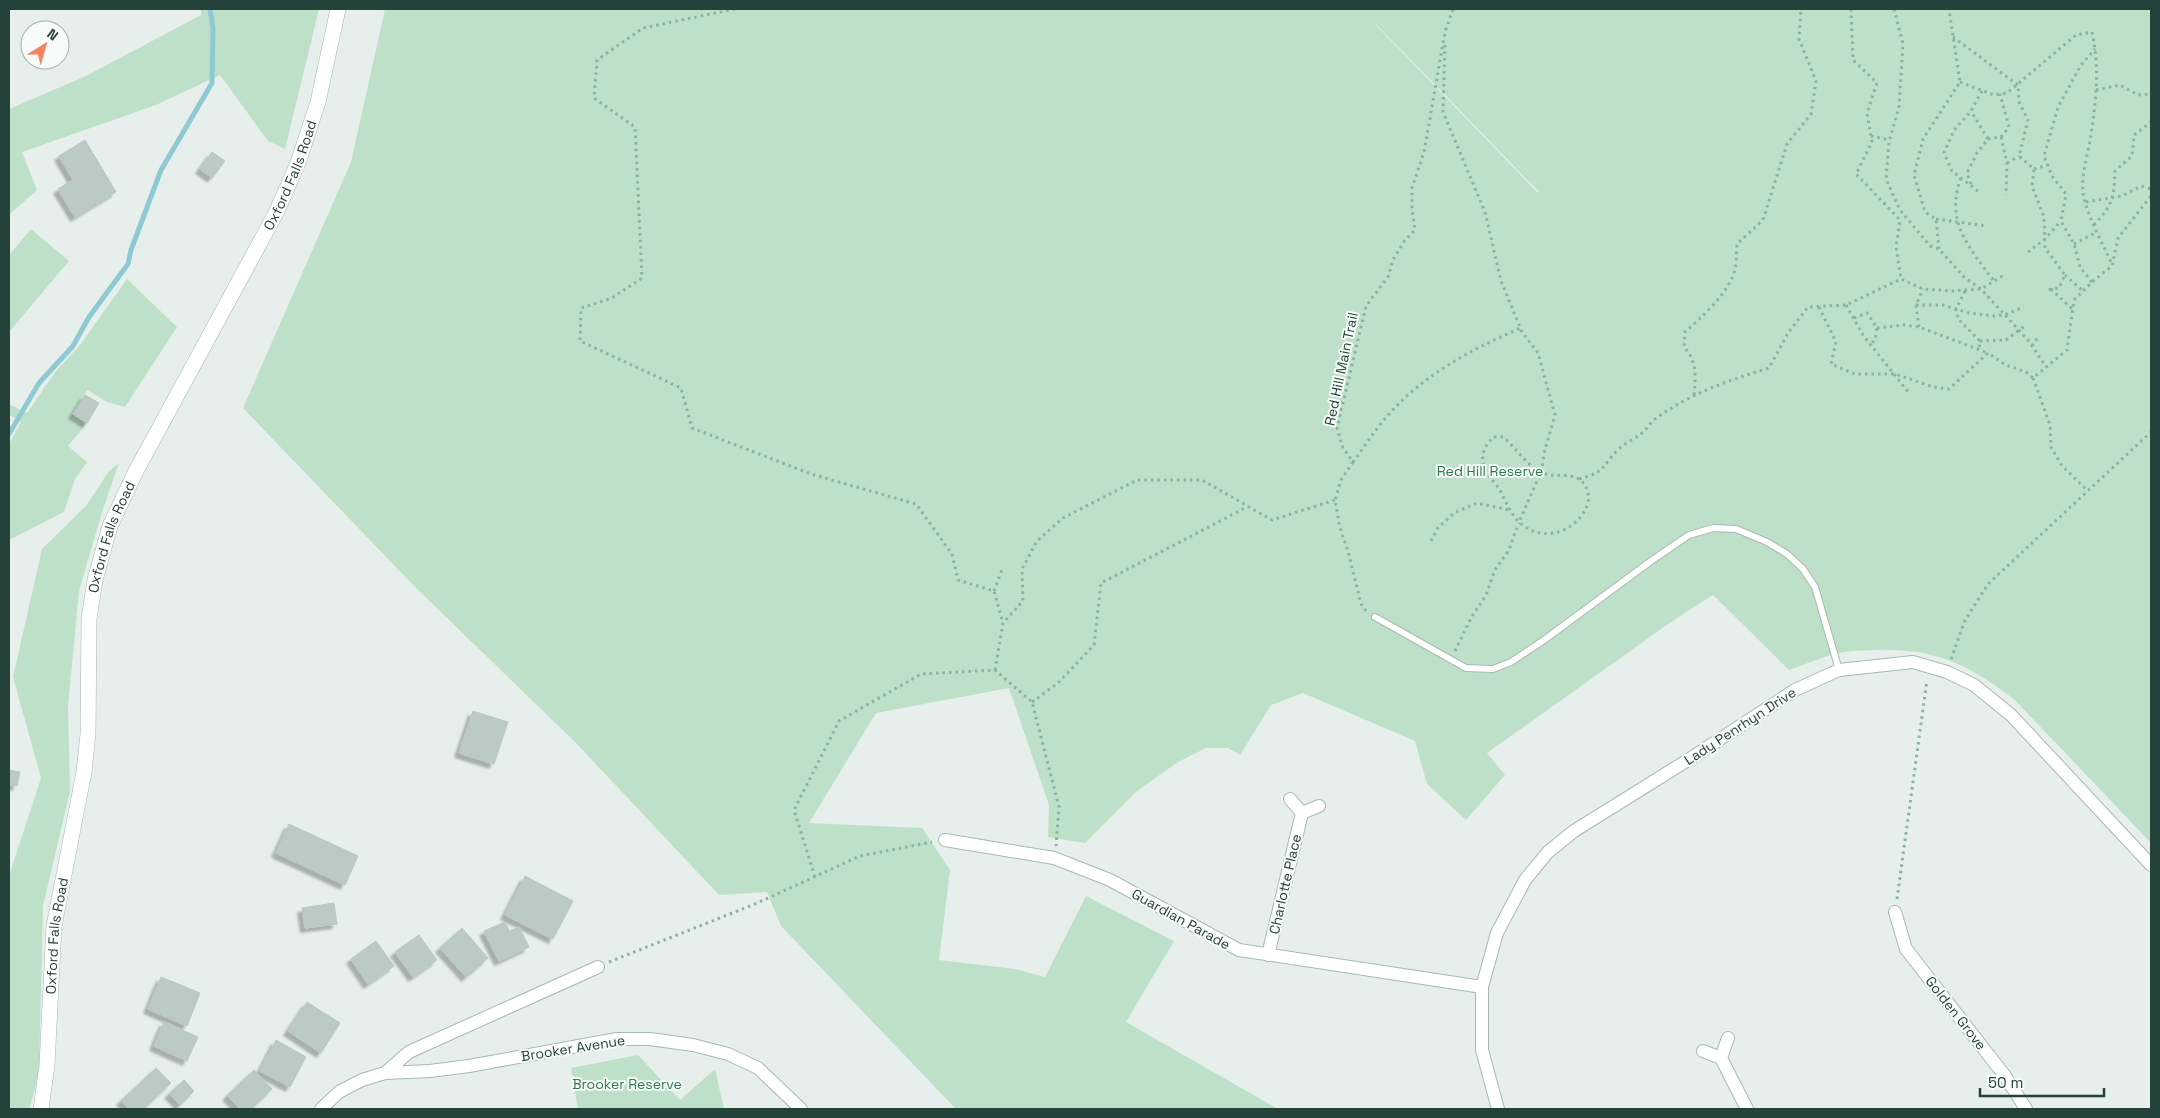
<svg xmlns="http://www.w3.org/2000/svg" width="2160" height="1118" font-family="'Space Grotesk',sans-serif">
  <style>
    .green { fill: #bfe0c8; fill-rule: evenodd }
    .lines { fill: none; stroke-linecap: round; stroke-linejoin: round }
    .stream { stroke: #8ec9d4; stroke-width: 5 }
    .building { fill: #bbcac4; stroke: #b8c9c2; filter: url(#shadow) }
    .service-casing { stroke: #a8b8b2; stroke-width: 8 }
    .minor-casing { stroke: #a8b8b2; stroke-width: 14 }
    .tertiary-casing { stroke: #a8b8b2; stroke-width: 16 }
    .path { stroke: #86b3a5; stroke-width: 3; stroke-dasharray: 2.5 4; stroke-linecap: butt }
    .service { stroke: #fff; stroke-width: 6 }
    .minor { stroke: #fff; stroke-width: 12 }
    .tertiary { stroke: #fff; stroke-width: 15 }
    .labels { text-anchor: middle; stroke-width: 4; stroke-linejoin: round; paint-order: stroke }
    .street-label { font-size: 14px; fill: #24423a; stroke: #f7fbf9 }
    .park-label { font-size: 14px; fill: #2d7a4b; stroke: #f7fbf9 }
  </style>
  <defs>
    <filter id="shadow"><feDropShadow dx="-4.5" dy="4.5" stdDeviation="1" flood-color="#0004"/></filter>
  </defs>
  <rect width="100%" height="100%" fill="#e6efeb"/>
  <!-- green -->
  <path class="green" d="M 201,9 L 319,9 L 285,149 L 268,141 L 220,75 L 156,105 L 22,152 L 37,190 L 9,215 L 9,109 L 86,76 L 201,15 Z
    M 385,9 L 2151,9 L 2151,843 L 2015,700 C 1968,664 1935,648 1875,650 C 1865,651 1854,650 1844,652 C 1826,655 1807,664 1789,670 L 1713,595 L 1671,622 L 1487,753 L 1505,775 L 1466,820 L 1427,784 L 1415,741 L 1303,693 L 1271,705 L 1240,755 L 1228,748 L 1206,748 L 1178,762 L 1137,791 L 1085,843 L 1048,837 L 1049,805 L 1009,688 L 876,713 L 809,823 L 922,828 L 950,870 L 939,960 L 1015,969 L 1045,977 L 1086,896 L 1174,941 L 1126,1022 L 1278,1109 L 956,1109 L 781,926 L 767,892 L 719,895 L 576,743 L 414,586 L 243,408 L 351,162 ZM 1375,23 L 1539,192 L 1538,193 L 1375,24 Z
    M 31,229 L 69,261 L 9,332 L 9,255 Z
    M 127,279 L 177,327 L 125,407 L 107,402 L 87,390 L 74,414 L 87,423 L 68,446 L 87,462 L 75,479 L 64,512 L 9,540 L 9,444 L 21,422 L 9,415 L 9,404 L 27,413 L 56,371 L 80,345 Z
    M 119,463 L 102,512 L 79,591 L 68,706 L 70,791 L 43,906 L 39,1074 L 29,1109 L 9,1109 L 9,876 L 41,778 L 13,677 L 42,549 L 86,506 L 109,471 Z
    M 638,1055 L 680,1100 L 715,1069 L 724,1109 L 578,1109 L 571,1068 Z"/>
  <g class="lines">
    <!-- stream -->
    <path class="stream" d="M 9,434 L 39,383 L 73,346 L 89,317 L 128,264 L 131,250 L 161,170 L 212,83 L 213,28 L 210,9"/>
  </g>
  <!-- building -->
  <path class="building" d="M 85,140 L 116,192 L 75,217 L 58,189 L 73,180 L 59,156 Z
    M 212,152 L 225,161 L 212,178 L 200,169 Z
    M 85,395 L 99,403 L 87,423 L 73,414 Z
    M 473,711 L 508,722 L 494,764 L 459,753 Z
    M 9,770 L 20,772 L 17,786 L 9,785 Z
    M 289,824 L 358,856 L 345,885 L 276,853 Z
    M 525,876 L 573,901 L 553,939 L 505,915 Z
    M 334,903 L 337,924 L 305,928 L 302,908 Z
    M 505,922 L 509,931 L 519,927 L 529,947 L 499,961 L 484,931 Z
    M 462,928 L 488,958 L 466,977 L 440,948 Z
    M 419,935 L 437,960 L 413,977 L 395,952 Z
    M 376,941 L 394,966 L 368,984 L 351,959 Z
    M 161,977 L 200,993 L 187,1026 L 148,1009 Z
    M 307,1002 L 340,1023 L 321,1053 L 288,1031 Z
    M 164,1022 L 198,1037 L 187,1061 L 154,1046 Z
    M 276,1040 L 306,1057 L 290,1087 L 260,1071 Z
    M 156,1068 L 171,1083 L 143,1109 L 129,1109 L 121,1101 Z
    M 254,1070 L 272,1089 L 251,1109 L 240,1109 L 227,1096 Z
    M 184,1080 L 194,1091 L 180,1105 L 169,1094 Z"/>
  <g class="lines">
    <defs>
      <path id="service" d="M 1375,617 L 1466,668 L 1493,669 L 1511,662 L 1544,640 L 1651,561 L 1689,535 L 1713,528 L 1736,529 L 1767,542 L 1787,554 L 1803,569 L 1815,587 L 1839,670"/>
      <path id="minor" d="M 1302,813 L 1319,806
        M 945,840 L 1054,858 L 1110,880 L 1239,950 L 1482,987
        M 1895,912 L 1906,949 L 2005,1076 L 2026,1109
        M 1268,955 L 1302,813 L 1290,799
        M 1703,1051 L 1721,1058 L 1747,1109
        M 1721,1058 L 1728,1038
        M 385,1073 L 409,1052 L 598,967
        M 321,1109 L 339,1092 L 362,1080 L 385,1073 L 430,1071 L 469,1066 L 617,1039 L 650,1039 L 693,1045 L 728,1054 L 758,1068 L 801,1109
        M 1498,1109 L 1482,1050 L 1482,987 L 1497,933 L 1525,880 L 1548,852 L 1574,831 L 1688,760 L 1795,690 L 1839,670 L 1913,662 L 1947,672 L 1974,685 L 2011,715 L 2151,865"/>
      <g id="tertiary">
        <path id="s1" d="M 41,1109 L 47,1065 L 54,926 L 84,772 L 88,734 L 89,619 L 95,580 L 110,526 L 136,471 L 276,213 L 298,163 L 318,102 L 338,9"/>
      </g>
    </defs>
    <!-- service casing -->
    <use href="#service" class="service-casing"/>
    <!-- minor casing -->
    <use href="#minor" class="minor-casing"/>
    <!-- tertiary casing -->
    <use href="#tertiary" class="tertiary-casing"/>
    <!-- path -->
    <path class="path" d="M 735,9 L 643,28 L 597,60 L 594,98 L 635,127 L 642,278 L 612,298 L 581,308 L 580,341 L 681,388 L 692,428 L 811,474 L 916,504 L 952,554 L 958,580 L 994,591 L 1003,623
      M 1851,9 L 1853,60 L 1877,83 L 1867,113 L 1872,142 L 1856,174 L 1900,220 L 1896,247 L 1901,279
      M 1894,9 L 1903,44 L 1899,107 L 1889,142 L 1886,179 L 1900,210 L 1930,246 L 1939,249 L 1964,277 L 1981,289 L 2028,340 L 2046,367
      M 1953,37 L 2018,85 L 2019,102 L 2028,120 L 2019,156 L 2034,169 L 2032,186 L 2044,217 L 2045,248 L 2065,275 L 2059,288 L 2047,290
      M 1445,45 L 1443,112 L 1485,212 L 1501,281 L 1522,332 L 1538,353 L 1555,415 L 1545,449 L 1541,472 L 1519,522
      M 1960,82 L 1994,95 L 2007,93 L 2076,35 L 2092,32 C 2100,68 2096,100 2091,135 C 2088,154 2081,174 2083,193 C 2086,213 2103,245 2112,264
      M 2096,90 L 2120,85 L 2138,95 L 2151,94
      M 1871,136 L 1889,140
      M 2001,137 L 2007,163 L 2006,195
      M 1988,139 L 2001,137 L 2009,127 L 2000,94
      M 2007,163 L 2019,156
      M 2034,169 L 2048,165
      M 1961,178 C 1944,221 1970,249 1994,281
      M 1971,184 L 1967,173 L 1977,153 L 1988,139 L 1971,111
      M 1978,191 L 1952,171 L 1944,153 L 1954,130 L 1971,111 L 1982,91
      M 2086,202 L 2122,196 L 2141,186 L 2151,189
      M 1936,219 L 1987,226
      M 2094,225 C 2112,206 2114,198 2115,171 L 2132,156 L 2134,135 L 2151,122
      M 2074,244 L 2097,232
      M 1939,249 L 1936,219 L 1925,212 L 1914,175 L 1923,139 L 1960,82 L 1949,9
      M 2028,252 L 2045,239 L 2061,221
      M 2065,275 L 2083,291
      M 2092,282 L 2080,267 L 2074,244 L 2061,221 L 2066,194 L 2052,176 L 2044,156 L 2058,107 L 2081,65 L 2095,49
      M 2051,289 L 2072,309
      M 1965,291 L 1956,309 L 1958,319 L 1980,341 L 1979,350
      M 1846,305 L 1863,335 L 1909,393
      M 1916,305 L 1943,305 L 1969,313 L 1994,316 L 2004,315 L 2024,307
      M 1819,307 L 1836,342 L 1831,364 L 1855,374 L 1895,374 L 1933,387 L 1949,389 L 1988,353 L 2006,365 L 2026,372 L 2033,378 L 2067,350 L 2074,300 L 2092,282 L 2112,266 L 2118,238 L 2151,196
      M 1854,318 L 1867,313 L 1877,328 L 1875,340 L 1871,344
      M 1919,327 L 1916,305 L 1923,289
      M 1877,328 L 1904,325 L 1919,327 L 1988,353
      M 1980,341 L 2006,340 L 2026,325
      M 2032,346 L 2038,337
      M 2033,378 L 2050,425 L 2051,447 L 2062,466 L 2088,491
      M 1694,395 C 1696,376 1697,361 1684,347 L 1685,332 C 1701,318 1732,290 1735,268 C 1737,260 1736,252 1737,244 L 1763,220 L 1787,144 L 1811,114 L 1816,81 L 1799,39 L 1801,9
      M 1494,437 L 1503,437 C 1518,449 1527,468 1546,474 C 1556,477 1570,473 1579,479 C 1609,501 1562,553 1524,526 C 1508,515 1506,496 1494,482 C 1480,467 1478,451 1494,437 Z
      M 1353,462 C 1365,446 1376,428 1390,413 C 1426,373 1472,349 1521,328
      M 1579,479 C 1609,471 1600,466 1620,448 C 1626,442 1635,439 1642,433 C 1647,429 1650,423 1655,419 C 1689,394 1729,380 1769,368 L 1788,333 L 1808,307 L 1846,305 L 1901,279 L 1923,289 L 1951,291 L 1981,289 L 2004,275
      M 1431,541 L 1438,528 L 1454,513 L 1477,503 L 1509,510
      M 994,591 L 1003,567
      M 1366,611 L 1361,604 L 1348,551 L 1340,528 L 1335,500 L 1341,480 L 1353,462 L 1343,448 L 1337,428 L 1366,306 L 1388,277 L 1393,260 L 1405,240 L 1415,230 L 1412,210 L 1412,188 L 1424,152 L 1445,32 L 1453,9
      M 1455,651 L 1471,618 L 1486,595 L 1495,570 L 1509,550 L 1516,530 L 1520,523
      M 1951,659 L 1965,620 L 1988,584 L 2151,432
      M 995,670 L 1003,623 L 1023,601 L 1022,569 L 1037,541 L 1063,518 L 1137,480 L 1202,480 L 1272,520 L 1335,500
      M 1032,702 L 1058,683 L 1094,645 L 1101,583 L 1247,507
      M 815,877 L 794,810 L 839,721 L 921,674 L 995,670 L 1032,702 L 1059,807 L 1056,846
      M 1897,899 L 1927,680
      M 609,962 L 755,904 L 860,856 L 932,842"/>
    <!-- service -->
    <use href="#service" class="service"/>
    <!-- minor -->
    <use href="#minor" class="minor"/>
    <!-- tertiary -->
    <use href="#tertiary" class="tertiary"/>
  </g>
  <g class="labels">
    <!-- street labels -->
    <g class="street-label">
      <text dy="5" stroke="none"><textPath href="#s1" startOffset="984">Oxford Falls Road</textPath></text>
      <text transform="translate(1341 369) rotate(-78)" y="5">Red Hill Main Trail</text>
      <text dy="5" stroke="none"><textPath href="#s1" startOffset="579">Oxford Falls Road</textPath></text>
      <text transform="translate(1740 726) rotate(-33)" y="5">Lady Penrhyn Drive</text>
      <text transform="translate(1285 884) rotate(-77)" y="5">Charlotte Place</text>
      <text transform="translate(1181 919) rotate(29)" y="5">Guardian Parade</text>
      <text dy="5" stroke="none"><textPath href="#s1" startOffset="174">Oxford Falls Road</textPath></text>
      <text transform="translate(1956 1013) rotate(52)" y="5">Golden Grove</text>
      <text transform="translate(573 1048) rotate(-9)" y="5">Brooker Avenue</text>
    </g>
    <!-- park labels -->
    <g class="park-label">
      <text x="1490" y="476">Red Hill Reserve</text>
      <text x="627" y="1089">Brooker Reserve</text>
    </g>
  </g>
  <!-- border -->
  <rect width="2160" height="1118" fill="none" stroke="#24423a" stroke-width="20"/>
  <!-- north arrow -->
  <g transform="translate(45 45) rotate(37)"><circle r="24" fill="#f7fbf9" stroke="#a3b1ad"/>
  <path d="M0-4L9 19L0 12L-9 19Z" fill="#f4845f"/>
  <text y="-8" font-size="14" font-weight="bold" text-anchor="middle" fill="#24423a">N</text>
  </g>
  <!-- scale -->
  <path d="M1980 1088v8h124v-8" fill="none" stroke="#24423a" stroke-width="2.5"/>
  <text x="1988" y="1088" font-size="15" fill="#24423a" stroke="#f7fbf9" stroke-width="4" paint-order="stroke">50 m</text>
</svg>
